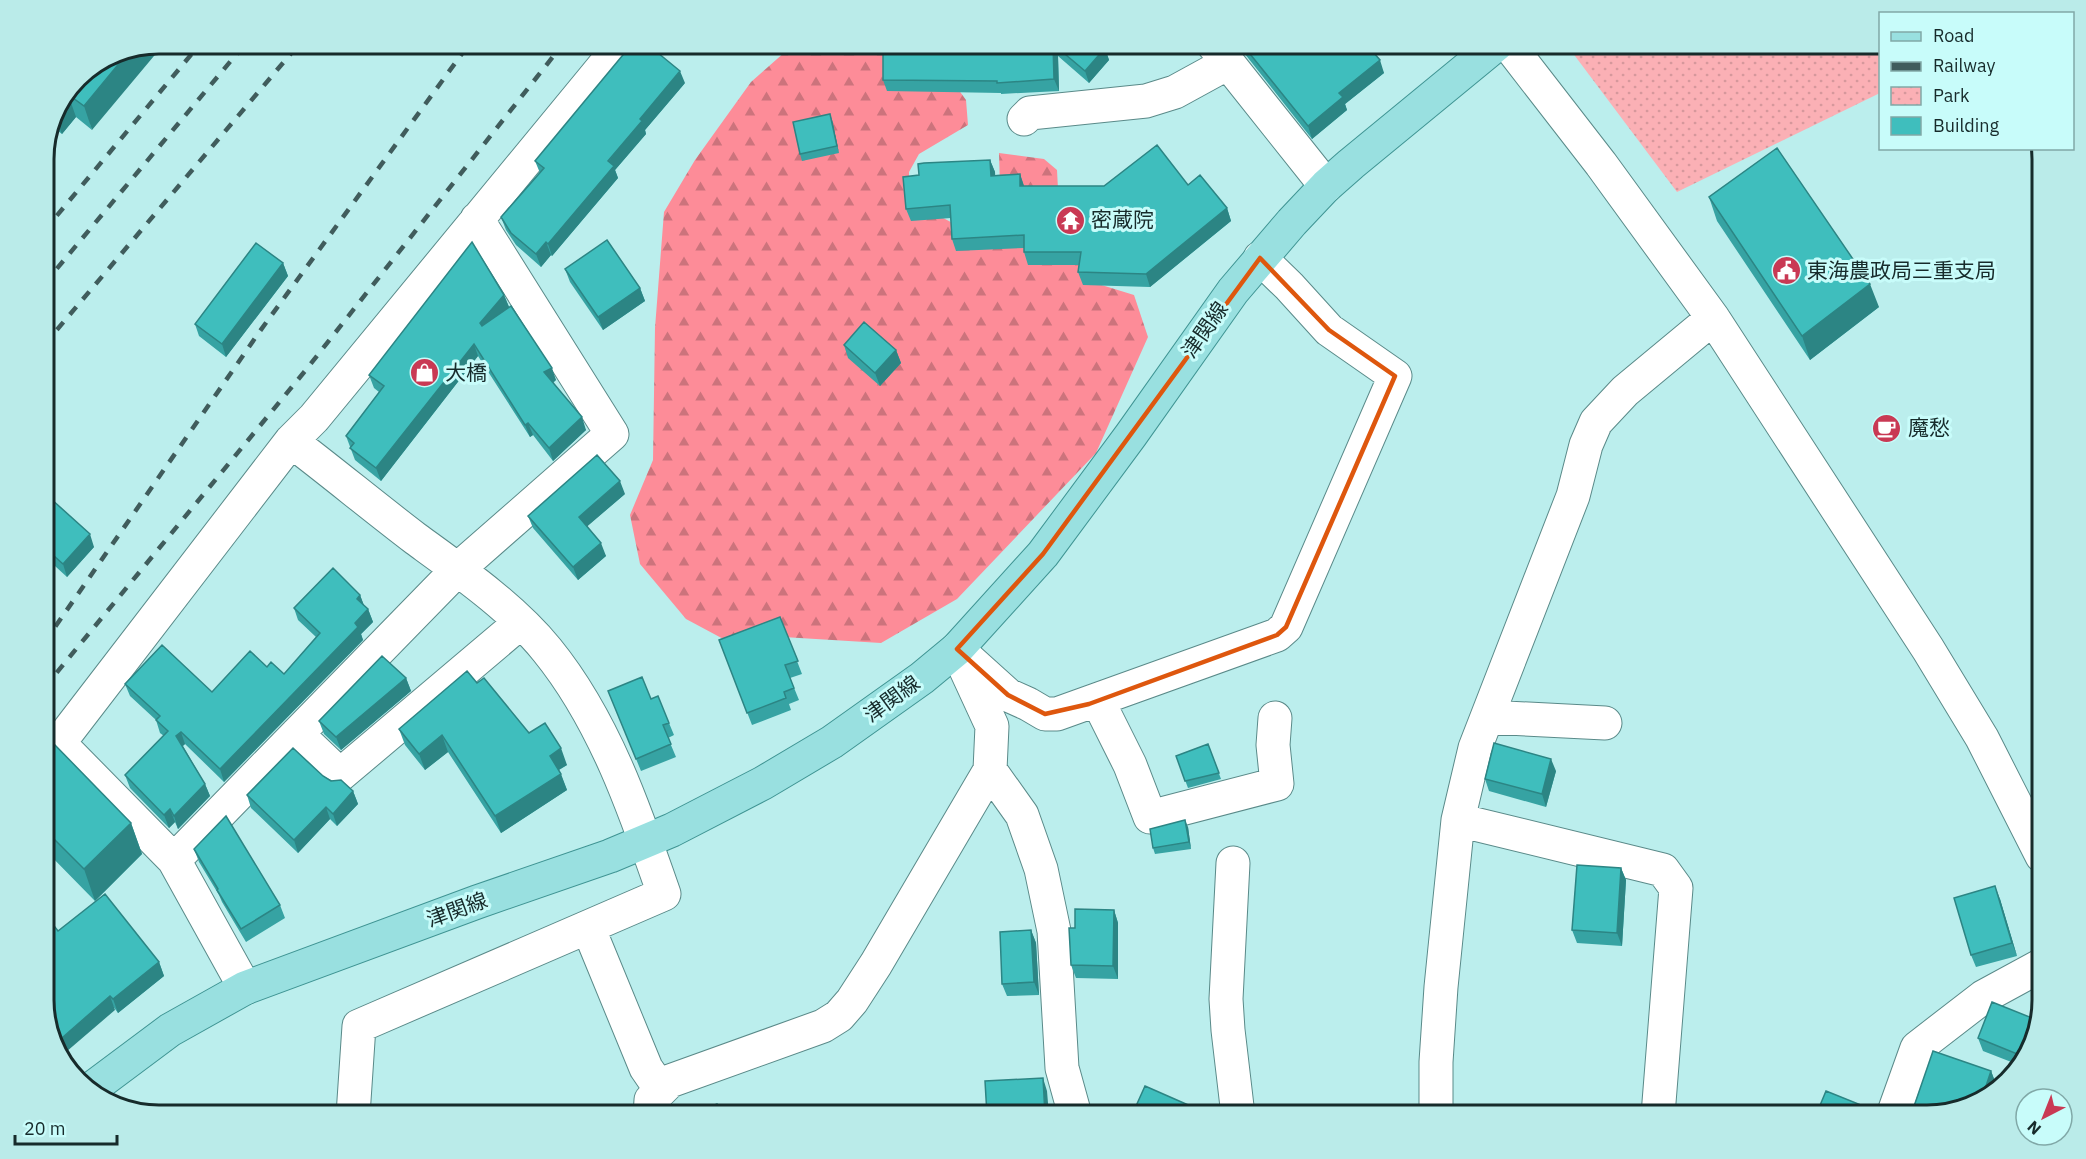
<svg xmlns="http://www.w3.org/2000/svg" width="2086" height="1159" font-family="'IBM Plex Sans','Noto Sans JP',sans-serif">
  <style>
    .forest { fill: url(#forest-firs) }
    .park { fill: url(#park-dots) }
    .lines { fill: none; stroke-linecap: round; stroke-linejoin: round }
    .minor-casing { stroke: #5a8a89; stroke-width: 35 }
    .major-casing { stroke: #3f9493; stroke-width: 35 }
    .minor { stroke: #fff; stroke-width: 33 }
    .major { stroke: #99e0e0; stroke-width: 33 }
    .rail { stroke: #405c5c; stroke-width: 4.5; stroke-dasharray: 10 10; stroke-linecap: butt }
    .wall { fill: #36a3a3 }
    .shaded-wall { fill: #2c8584 }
    .building { fill: #3fbebd; stroke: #2c8584; stroke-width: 1.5 }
    .marked { fill: none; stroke: #de570e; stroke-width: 4.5; stroke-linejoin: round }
    .labels { text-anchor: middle; stroke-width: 6; stroke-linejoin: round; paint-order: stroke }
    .poi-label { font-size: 21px; fill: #172b2b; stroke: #c8fcfa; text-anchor: start }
    .street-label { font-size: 21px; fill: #172b2b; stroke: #c8fcfa }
    .rim { fill: none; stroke: #172b2b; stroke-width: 3 }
  </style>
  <defs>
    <pattern id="forest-firs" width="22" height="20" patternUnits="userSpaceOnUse" patternTransform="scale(1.5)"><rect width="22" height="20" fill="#fd8c98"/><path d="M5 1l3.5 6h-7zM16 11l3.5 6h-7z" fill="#cc737c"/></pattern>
    <pattern id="park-dots" width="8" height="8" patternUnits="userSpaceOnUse" patternTransform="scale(1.5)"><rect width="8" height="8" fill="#fbb0b5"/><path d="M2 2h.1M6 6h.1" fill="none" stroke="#d6989c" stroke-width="1.8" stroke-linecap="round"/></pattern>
  </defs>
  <rect width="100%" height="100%" fill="#bbeeed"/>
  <!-- forest -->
  <path class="forest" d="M 794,44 L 878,44 L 945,71 L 966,100 L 968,125 L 919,154 L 909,172 L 909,187 L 932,212 L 975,235 L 1001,223 L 999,153 L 1044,159 L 1057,170 L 1061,246 L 1095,283 L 1134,295 L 1148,337 L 1096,453 L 957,599 L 881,643 L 767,636 L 729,642 L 686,619 L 640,564 L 630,515 L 653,460 L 655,328 L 664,212 L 695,160 L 751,82 Z"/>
  <!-- park -->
  <path class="park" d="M 1566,44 L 1880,44 L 1880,93 L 1677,192 Z"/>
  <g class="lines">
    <defs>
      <path id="minor" d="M 1213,44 L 1326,186
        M 1508,44 L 1601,164 L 1713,318 L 1928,649 L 1982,738 L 2042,856
        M 1024,119 L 1030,113 L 1146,101 L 1175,92 L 1228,63
        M 291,441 C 333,473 374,507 416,539 C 460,571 513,608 547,650 C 604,720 635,810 664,894 L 359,1026 L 353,1115
        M 957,649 L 1008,695 L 1028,704 L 1045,714 L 1057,714 L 1277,635 L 1286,627 L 1395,376 L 1329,330 L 1289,286 L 1260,258
        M 1098,701 L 1130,765 L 1150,817 L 1277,784 L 1273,745 L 1275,718
        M 1487,717 L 1605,723
        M 297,734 L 340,775 L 521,622
        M 59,743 L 174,860 L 245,988
        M 44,760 L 59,743 L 291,441 L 314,418 L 622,44
        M 990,770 L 1022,815 L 1041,869 L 1054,931 L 1062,1068 L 1075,1115
        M 1458,820 L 1663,870 L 1676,888 L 1658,1115
        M 174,860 L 458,569 L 612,434 L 477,219
        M 1233,863 L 1226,999 L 1228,1030 L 1238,1115
        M 588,927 L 646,1068 L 661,1090
        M 650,1115 L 651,1100 L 670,1081 L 823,1026 L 839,1016 L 852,1001 L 876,964 L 990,770 L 992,726 L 962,661
        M 1436,1115 L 1436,1062 L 1441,987 L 1458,820 L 1475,748 L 1573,496 L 1586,445 L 1596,422 L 1625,391 L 1713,318
        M 1893,1115 L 1917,1048 L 1983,997 L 2042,965"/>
      <path id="major" d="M 91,1089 L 170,1030 L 245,988 L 477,902 L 610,856 L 672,830 L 763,783 L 832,742 L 922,678 L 957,649 L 1043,554 L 1131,435 L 1233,291 L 1292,222 L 1326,186 L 1351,164 L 1497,44"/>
    </defs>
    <!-- minor casing -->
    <use href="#minor" class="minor-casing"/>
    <!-- major casing -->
    <use href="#major" class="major-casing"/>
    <!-- minor -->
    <use href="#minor" class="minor"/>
    <!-- major -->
    <use href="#major" class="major"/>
    <!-- rail -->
    <path class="rail" d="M 44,231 L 200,44
      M 44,284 L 245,44
      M 44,345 L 299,44
      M 44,643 L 260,331 L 469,44
      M 44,688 L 305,371 L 563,44"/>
  </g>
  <!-- wall -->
  <path class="wall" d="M 883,44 L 1099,44 L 1105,48 L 1109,60 L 1089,83 L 1058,56 L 1059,91 L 1001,94 L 1001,93 L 887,91 L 883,80 Z
    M 1237,44 L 1379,44 L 1371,50 L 1384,73 L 1345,104 L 1347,110 L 1312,139 Z
    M 78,77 L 92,130 L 76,117 L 62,134 L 54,128 Z
    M 685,83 L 645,130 L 646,134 L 615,170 L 618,178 L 552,256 L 551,255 L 541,267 L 516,245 L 506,230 L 501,217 L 540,173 L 535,161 Z
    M 832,120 L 839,153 L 802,161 L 800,154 Z
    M 990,160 L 995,172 L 995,175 L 1020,174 L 1024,186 L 1104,186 L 1188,185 L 1227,208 L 1231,221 L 1150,287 L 1083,285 L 1078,272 L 1079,265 L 1028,265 L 1024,252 L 1024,248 L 956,251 L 952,239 L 951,218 L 911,221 L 906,209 L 919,175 Z
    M 1709,197 L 1879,307 L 1810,360 L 1717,221 Z
    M 283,263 L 288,276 L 226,357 L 199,336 L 195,324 Z
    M 565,269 L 640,288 L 645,301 L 603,330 L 570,282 Z
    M 504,295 L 509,307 L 556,380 L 553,383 L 586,430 L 553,461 L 533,435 L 530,437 L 478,356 L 381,481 L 355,460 L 346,436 L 379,392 L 374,388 L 369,375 Z
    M 844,345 L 896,350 L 901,363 L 880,386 L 848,358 Z
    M 625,494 L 587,526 L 606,556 L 578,580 L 533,528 L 528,516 Z
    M 44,505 L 94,547 L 67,577 L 44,556 Z
    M 360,595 L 364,606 L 368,609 L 373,622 L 361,634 L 363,640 L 224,782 L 185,744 L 183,746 L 205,784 L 210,796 L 178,829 L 175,822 L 169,828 L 130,788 L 125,775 L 164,736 L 160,733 L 156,720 L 130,696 L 125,684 L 212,692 L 267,667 L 284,674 L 316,637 L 298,620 L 294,608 Z
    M 780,617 L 802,674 L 790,678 L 799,700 L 789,704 L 791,710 L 752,725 L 719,640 Z
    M 406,678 L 411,691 L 341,750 L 324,734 L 319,721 Z
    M 477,683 L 529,733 L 567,765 L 559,770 L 567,790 L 501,833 L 448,752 L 425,770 L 405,745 L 399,729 Z
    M 608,691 L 651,699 L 669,723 L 674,735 L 668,738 L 676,757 L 641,771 Z
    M 1208,744 L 1221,779 L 1188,788 L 1176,756 Z
    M 44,754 L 131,823 L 142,854 L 95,901 L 44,849 Z
    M 1556,771 L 1546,807 L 1489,791 L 1485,779 Z
    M 323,776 L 353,791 L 358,804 L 337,826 L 330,819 L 298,853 L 251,808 L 247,795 Z
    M 1188,827 L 1191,849 L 1155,854 L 1153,848 Z
    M 194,849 L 280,905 L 285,918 L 246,942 L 222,902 L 219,895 L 199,862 Z
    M 1621,868 L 1626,880 L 1622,946 L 1577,943 L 1572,930 Z
    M 2000,899 L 2017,956 L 1976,967 L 1971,955 Z
    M 1114,910 L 1118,923 L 1118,979 L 1076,978 L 1071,965 L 1075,928 Z
    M 1031,930 L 1036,943 L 1039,995 L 1007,996 L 1002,984 Z
    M 58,931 L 159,962 L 164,976 L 118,1013 Z
    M 1978,1038 L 2027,1057 L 2019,1065 L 1983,1051 Z
    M 1991,1071 L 1996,1084 L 1993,1092 L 1985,1100 L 1927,1115 Z"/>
  <!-- shaded-wall -->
  <path class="shaded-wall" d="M 159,44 L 164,44 L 92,130 L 84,106 L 131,49 Z
    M 1053,44 L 1058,56 L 1059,91 L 1054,79 Z
    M 1365,44 L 1379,44 L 1368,52 Z
    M 1105,48 L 1109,60 L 1089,83 L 1085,71 Z
    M 1380,60 L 1384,73 L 1345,104 L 1347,110 L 1312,139 L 1308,126 L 1339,93 Z
    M 680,71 L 685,83 L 645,130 L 646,134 L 615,170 L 618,178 L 552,256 L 548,244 L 640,119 Z
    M 69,97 L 76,117 L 62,134 L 57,122 Z
    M 830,114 L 832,120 L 839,153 L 837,146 Z
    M 990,160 L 995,172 L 996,188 L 991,176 Z
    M 1020,174 L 1024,186 L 1020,186 Z
    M 1227,208 L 1231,221 L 1150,287 L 1146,274 Z
    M 546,242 L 551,255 L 541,267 L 536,254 Z
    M 283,263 L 288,276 L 226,357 L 222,344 Z
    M 1870,284 L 1879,307 L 1810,360 L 1802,336 Z
    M 640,288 L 645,301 L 603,330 L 598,317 Z
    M 504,295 L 509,307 L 485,336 L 480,323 Z
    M 474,344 L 478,356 L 381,481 L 376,468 Z
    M 896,350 L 901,363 L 880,386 L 875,373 Z
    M 552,368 L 556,380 L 549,385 L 544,372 Z
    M 582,417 L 586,430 L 553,461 L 549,448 Z
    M 528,423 L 533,435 L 530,437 L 525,425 Z
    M 620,481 L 625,494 L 583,530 L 579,517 Z
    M 90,534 L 94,547 L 67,577 L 63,564 Z
    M 601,543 L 606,556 L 578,580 L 573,567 Z
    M 360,595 L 365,608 L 357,599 Z
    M 368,609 L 373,622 L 361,634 L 363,640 L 224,782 L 220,769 Z
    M 406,678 L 411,691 L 341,750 L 336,737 Z
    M 181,732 L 185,744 L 180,748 L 176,736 Z
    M 442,735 L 448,752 L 425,770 L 419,754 Z
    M 561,748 L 567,765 L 555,772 L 550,756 Z
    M 1551,759 L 1556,771 L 1546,807 L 1542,794 Z
    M 561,774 L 567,790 L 501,833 L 495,816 Z
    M 205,784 L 210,796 L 178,829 L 174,816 Z
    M 353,791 L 358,804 L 337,826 L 333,814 Z
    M 326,807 L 330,819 L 298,853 L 294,840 Z
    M 170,809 L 175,822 L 169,828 L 164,815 Z
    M 1185,820 L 1188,827 L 1191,849 L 1189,842 Z
    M 131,823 L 142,854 L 95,901 L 84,869 Z
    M 1621,868 L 1626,880 L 1622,946 L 1617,933 Z
    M 1995,886 L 2000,899 L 2017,956 L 2012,943 Z
    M 1114,910 L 1118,923 L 1118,979 L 1113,966 Z
    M 1031,930 L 1036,943 L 1039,995 L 1034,982 Z
    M 159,962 L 164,976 L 118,1013 L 113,999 Z
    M 110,996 L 115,1010 L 59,1058 L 55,1044 Z
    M 1991,1071 L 1996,1084 L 1993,1092 L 1985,1100 L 1981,1101 Z
    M 1043,1078 L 1047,1091 L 1049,1115 L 1045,1115 Z
    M 1957,1100 L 1959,1107 L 1953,1108 Z"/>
  <!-- building -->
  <path class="building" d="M 632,44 L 647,44 L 680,71 L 640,119 L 642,121 L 608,161 L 614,166 L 548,244 L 546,242 L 536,254 L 511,233 L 501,217 L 544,168 L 535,161 Z
    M 883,44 L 1099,44 L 1105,48 L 1085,71 L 1053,44 L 1054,79 L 997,83 L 997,81 L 883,80 Z
    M 1242,44 L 1366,44 L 1380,60 L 1339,93 L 1343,97 L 1308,126 Z
    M 131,49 L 84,106 L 69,95 L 78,77 L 115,52 Z
    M 830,114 L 837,146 L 800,154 L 793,122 Z
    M 1157,145 L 1188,185 L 1200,175 L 1227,208 L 1146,274 L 1078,272 L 1081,252 L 1024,252 L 1024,235 L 952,239 L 950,205 L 906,209 L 903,177 L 919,175 L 918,164 L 924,163 L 990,160 L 991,176 L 1020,174 L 1020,186 L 1104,186 Z
    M 1777,148 L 1870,284 L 1802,336 L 1709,197 Z
    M 607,240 L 640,288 L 598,317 L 565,269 Z
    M 472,242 L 504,295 L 480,323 L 482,326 L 511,306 L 552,368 L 544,372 L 582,417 L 549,448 L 528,423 L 525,425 L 474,344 L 376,468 L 350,448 L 354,443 L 346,436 L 384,386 L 369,375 Z
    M 256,243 L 283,263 L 222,344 L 195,324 Z
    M 864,322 L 896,350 L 875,373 L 844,345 Z
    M 597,455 L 620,481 L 579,517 L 601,543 L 573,567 L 528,516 Z
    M 50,498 L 90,534 L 63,564 L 44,547 L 44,505 Z
    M 333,568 L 360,595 L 357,599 L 368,609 L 355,623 L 358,627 L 220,769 L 181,732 L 176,736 L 205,784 L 174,816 L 170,809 L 164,815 L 125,775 L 168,731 L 156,720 L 160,716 L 125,684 L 162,645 L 212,692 L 250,651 L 267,667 L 271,662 L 284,674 L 320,633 L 294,608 Z
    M 780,617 L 798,661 L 785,665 L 794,688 L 784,692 L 786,698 L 747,713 L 719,640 Z
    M 382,656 L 406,678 L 336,737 L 319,721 Z
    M 467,671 L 477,683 L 484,678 L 529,733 L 545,723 L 561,748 L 550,756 L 561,774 L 495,816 L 442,735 L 419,754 L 399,729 Z
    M 642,677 L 651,699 L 658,696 L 669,723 L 663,725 L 671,744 L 636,759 L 608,691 Z
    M 1494,743 L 1551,759 L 1542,794 L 1485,779 Z
    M 54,744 L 131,823 L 84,869 L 44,829 L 44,754 Z
    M 1208,744 L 1219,773 L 1185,781 L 1176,756 Z
    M 293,748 L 323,776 L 331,781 L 341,780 L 353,791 L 333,814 L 326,807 L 294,840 L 247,795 Z
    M 226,816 L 280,905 L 241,929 L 217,890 L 218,889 L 194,849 Z
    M 1185,820 L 1189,842 L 1153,848 L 1150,829 Z
    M 1577,865 L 1621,868 L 1617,933 L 1572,930 Z
    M 1995,886 L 2012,943 L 1971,955 L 1954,898 Z
    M 105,894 L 159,962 L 113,999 L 110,996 L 55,1044 L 44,1007 L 44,913 L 58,931 Z
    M 1075,909 L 1114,910 L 1113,966 L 1071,965 L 1069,928 L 1075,928 Z
    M 1031,930 L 1034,982 L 1002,984 L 1000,932 Z
    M 1992,1002 L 2037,1020 L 2027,1058 L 1978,1038 Z
    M 1933,1051 L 1991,1071 L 1981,1101 L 1969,1104 L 1957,1100 L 1953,1108 L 1927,1115 L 1911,1115 Z
    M 1043,1078 L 1045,1115 L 987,1115 L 985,1081 Z
    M 1145,1086 L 1211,1115 L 1132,1115 Z
    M 1826,1091 L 1871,1109 L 1875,1115 L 1816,1115 Z
    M 717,1104 L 722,1116 L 688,1116 Z"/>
  <!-- marked area -->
  <path class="marked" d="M 1260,258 L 1329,330 L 1395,376 L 1286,627 L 1277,635 L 1089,704 L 1045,714 L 1008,695 L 957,649 L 1043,554 Z"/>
  <!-- icons -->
  <defs>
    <symbol id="temple-disc" viewBox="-11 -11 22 22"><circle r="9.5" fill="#c93954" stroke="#c8fcfa"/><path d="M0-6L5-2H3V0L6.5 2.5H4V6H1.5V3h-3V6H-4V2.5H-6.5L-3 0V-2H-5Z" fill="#fff"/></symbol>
    <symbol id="civic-disc" viewBox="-11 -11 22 22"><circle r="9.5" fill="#c93954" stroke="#c8fcfa"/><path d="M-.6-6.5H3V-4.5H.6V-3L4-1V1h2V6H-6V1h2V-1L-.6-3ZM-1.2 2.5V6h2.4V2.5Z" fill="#fff"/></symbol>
    <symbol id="shop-disc" viewBox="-11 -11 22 22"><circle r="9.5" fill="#c93954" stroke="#c8fcfa"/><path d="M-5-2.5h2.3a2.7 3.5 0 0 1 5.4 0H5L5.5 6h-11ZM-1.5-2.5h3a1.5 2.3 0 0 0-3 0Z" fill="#fff"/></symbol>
    <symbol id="cafe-disc" viewBox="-11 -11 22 22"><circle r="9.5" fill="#c93954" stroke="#c8fcfa"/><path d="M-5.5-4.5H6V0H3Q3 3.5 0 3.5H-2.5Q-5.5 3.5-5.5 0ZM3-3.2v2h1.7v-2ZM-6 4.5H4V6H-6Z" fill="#fff"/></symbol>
  </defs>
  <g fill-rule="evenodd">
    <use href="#temple-disc" x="1054" y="204" width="33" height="33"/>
    <use href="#civic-disc" x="1770" y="254" width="33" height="33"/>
    <use href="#shop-disc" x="408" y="356" width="33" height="33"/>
    <use href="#cafe-disc" x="1870" y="412" width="33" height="33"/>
  </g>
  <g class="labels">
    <!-- poi labels -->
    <g class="poi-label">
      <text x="1091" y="227">密蔵院</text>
      <text x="1807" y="278">東海農政局三重支局</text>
      <text x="445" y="380">大橋</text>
      <text x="1908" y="435">魔愁</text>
    </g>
    <!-- street labels -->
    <g class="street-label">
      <text transform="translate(1205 330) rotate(-55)" y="7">津関線</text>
      <text transform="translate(892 699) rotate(-36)" y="7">津関線</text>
      <text transform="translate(457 910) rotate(-20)" y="7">津関線</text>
    </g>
  </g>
  <!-- crop -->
  <path d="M0 0H2086V1159H0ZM159 54H1927A105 105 0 0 1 2032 159V1000A105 105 0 0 1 1927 1105H159A105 105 0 0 1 54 1000V159A105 105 0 0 1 159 54Z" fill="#baebe9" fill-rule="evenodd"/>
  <path class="rim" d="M159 54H1927A105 105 0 0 1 2032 159V1000A105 105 0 0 1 1927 1105H159A105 105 0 0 1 54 1000V159A105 105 0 0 1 159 54Z"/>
  <!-- legend -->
  <rect x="1879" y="12" width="195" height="138" fill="#c8fcfa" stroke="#81a8a7" stroke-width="1.5"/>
  <rect x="1891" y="32" width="30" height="9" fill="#99e0e0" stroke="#81a8a7" stroke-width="1.5"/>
  <text x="1933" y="42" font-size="18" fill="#172b2b">Road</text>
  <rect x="1891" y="62" width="30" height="9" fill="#405c5c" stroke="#81a8a7" stroke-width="1.5"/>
  <text x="1933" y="72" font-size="18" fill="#172b2b">Railway</text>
  <rect x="1891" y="87" width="30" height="18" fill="url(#park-dots)" stroke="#81a8a7" stroke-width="1.5"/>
  <text x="1933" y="102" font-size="18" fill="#172b2b">Park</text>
  <rect x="1891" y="117" width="30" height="18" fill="#3fbebd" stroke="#81a8a7" stroke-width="1.5"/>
  <text x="1933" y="132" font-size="18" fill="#172b2b">Building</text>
  <!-- north arrow -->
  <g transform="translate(2044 1117) rotate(222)"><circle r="28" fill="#c8fcfa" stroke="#81a8a7" stroke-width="1.5"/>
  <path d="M0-4.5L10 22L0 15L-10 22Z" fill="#c93954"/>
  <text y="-9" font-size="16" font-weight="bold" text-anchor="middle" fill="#172b2b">N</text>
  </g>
  <!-- scale -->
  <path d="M15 1135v9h102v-9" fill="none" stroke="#172b2b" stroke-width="3"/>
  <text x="24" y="1135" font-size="18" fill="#172b2b" stroke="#c8fcfa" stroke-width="4.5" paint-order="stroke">20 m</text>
</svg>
